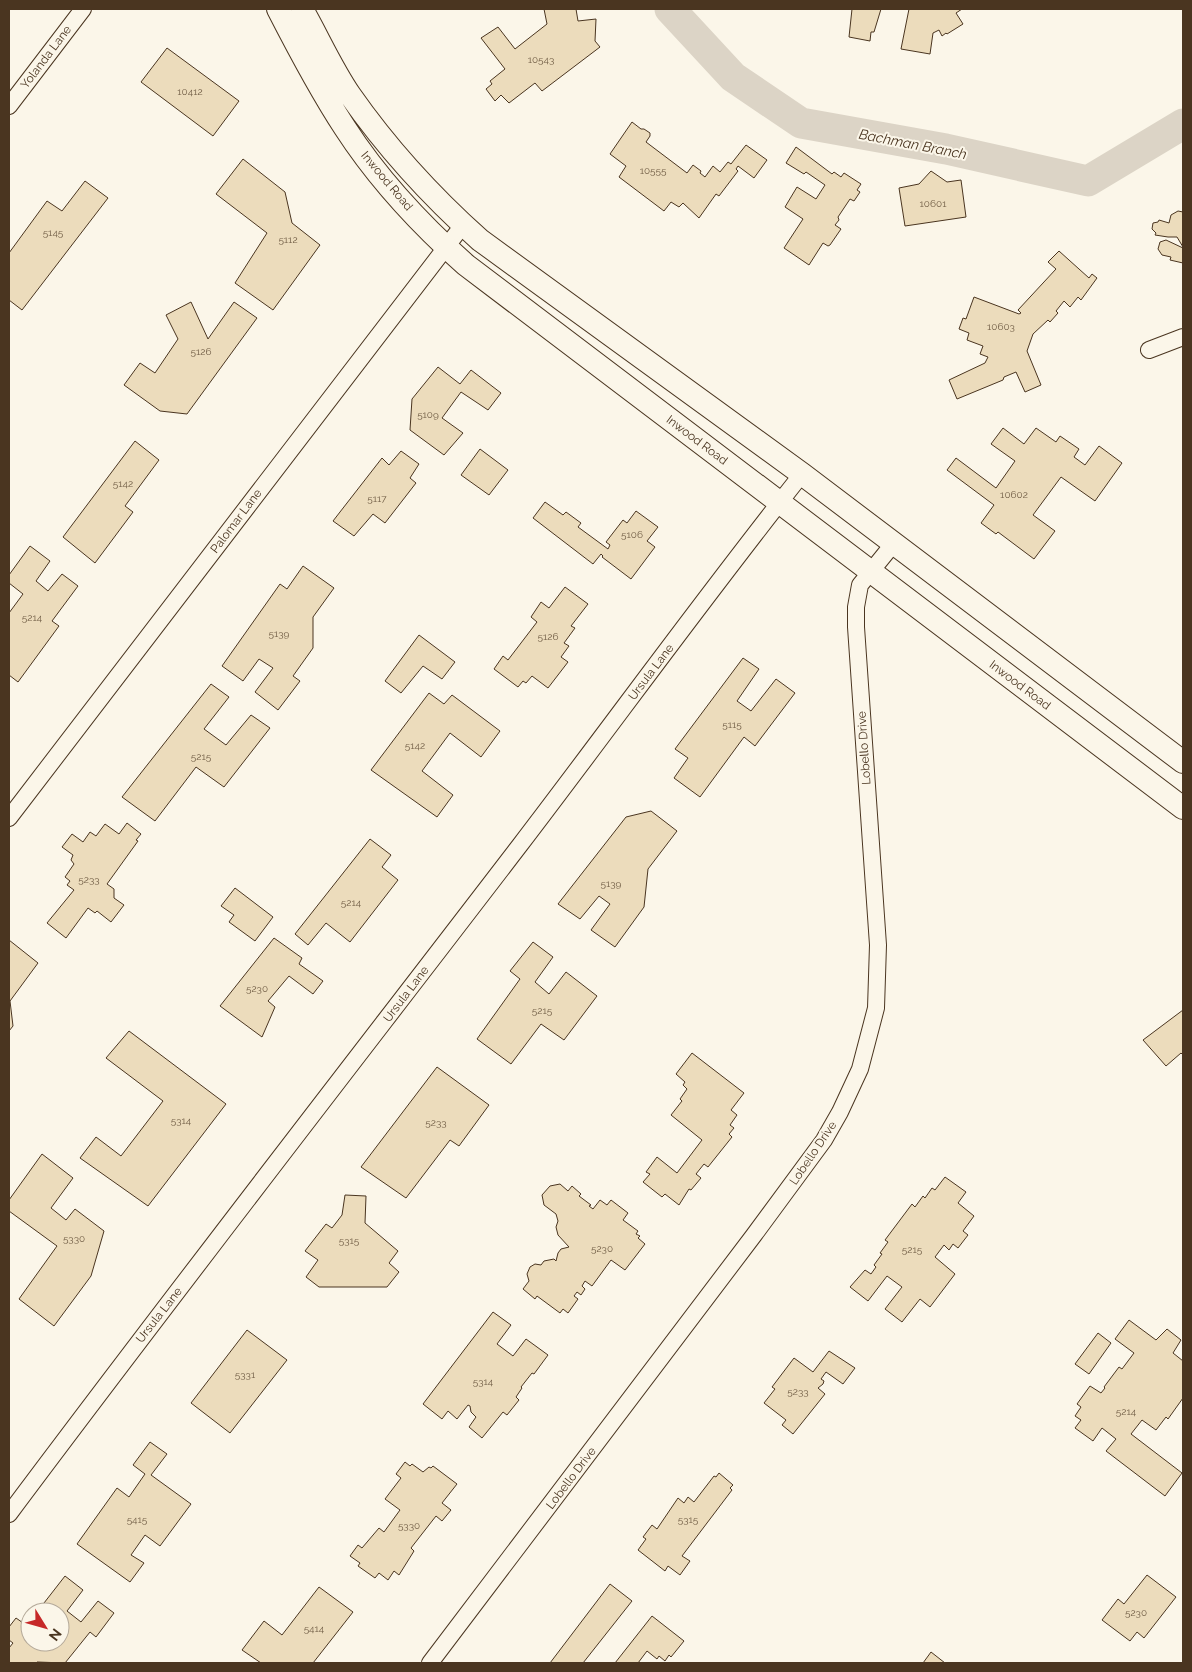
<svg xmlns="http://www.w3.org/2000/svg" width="1192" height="1672" font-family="Raleway,sans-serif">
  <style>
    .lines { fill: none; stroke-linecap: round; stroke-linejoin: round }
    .river { stroke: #dcd4c6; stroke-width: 31 }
    .building { fill: #ecdcbc; stroke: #4a3520 }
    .minor-casing { stroke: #4a3520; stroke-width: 18 }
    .secondary-casing { stroke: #4a3520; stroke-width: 24 }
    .minor { stroke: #fbf6e9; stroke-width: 16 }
    .secondary { stroke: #fbf6e9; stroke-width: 22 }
    .labels { text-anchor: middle; stroke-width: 4; stroke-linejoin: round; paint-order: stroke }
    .number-label { font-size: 10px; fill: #725f47 }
    .street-label { font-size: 12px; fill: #4a3520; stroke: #fbf6e9 }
    .water-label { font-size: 14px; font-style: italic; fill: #4a3520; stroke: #fbf6e9 }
  </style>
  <rect width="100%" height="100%" fill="#fbf6e9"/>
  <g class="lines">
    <!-- river -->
    <path class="river" d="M 670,9 L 733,77 L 801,123 L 946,149 L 1088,181 L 1183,124"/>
  </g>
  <!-- building -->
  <path class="building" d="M 544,9 L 576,9 L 578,21 L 596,19 L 595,41 L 600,47 L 542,91 L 535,83 L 509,103 L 501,95 L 495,101 L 486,89 L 492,84 L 490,81 L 505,69 L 481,38 L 498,27 L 515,49 L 547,24 Z
    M 852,9 L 881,9 L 874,32 L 871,32 L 870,41 L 849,37 Z
    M 909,9 L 962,9 L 956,13 L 963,24 L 947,34 L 946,33 L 942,36 L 939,30 L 933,33 L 930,54 L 901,49 Z
    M 167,48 L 239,101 L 213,136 L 141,82 Z
    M 632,122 L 641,129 L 644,129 L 650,133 L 650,136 L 646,142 L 687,173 L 693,165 L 701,171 L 700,173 L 705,177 L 713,166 L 720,172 L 728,162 L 731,164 L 746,145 L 767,160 L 754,178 L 738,166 L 736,169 L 738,171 L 719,196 L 716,194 L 699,218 L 683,203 L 679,207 L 671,202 L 664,211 L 619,177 L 626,166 L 610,154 Z
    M 796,147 L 832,174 L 834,172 L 841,177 L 844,173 L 861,184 L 857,190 L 860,192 L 854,201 L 850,199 L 838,217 L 839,220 L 835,225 L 841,229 L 830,245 L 828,246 L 823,243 L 809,265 L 784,248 L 803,219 L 785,207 L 797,187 L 816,199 L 825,185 L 806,172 L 804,174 L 786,163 Z
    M 243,159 L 285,192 L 292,223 L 320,245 L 273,310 L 235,283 L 267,233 L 216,194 Z
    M 931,171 L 947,182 L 961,180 L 966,217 L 905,226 L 899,188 L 919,184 Z
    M 85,181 L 108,198 L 22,310 L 9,300 L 9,253 L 47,201 L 62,211 Z
    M 1178,211 L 1183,212 L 1183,247 L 1177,237 L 1168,237 L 1155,235 L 1156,233 L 1152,229 L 1153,223 L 1158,222 L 1159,220 L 1169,223 L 1171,215 Z
    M 1166,240 L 1183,248 L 1183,263 L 1170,260 L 1171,257 L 1162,255 L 1158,249 L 1160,242 Z
    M 1059,251 L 1089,278 L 1092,274 L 1097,278 L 1081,300 L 1078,297 L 1070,307 L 1064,301 L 1056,311 L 1058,313 L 1050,322 L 1048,320 L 1033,334 L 1027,351 L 1041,385 L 1025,392 L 1016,372 L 1004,377 L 1003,380 L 957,399 L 949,380 L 985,363 L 988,357 L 980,354 L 983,346 L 967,340 L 969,333 L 959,329 L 963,318 L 966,319 L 974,297 L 1019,314 L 1021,313 L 1018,310 L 1056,269 L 1048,262 Z
    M 191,302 L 208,339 L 234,302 L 257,318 L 187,414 L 160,411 L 124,385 L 140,363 L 155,373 L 178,339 L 166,315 Z
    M 438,367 L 460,384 L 471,370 L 501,393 L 488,410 L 461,392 L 442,418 L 463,433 L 444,455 L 410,430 L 412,399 Z
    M 1003,428 L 1024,444 L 1036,428 L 1056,442 L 1060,436 L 1079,449 L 1074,457 L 1085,465 L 1099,446 L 1122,463 L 1095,501 L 1061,477 L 1033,515 L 1055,531 L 1034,559 L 998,532 L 996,534 L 981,523 L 994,505 L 947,470 L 956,458 L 996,488 L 1015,461 L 991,444 Z
    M 135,441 L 159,460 L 125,506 L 133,512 L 95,563 L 63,537 Z
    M 480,449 L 508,470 L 489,495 L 461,475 Z
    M 401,451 L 419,464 L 410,478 L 416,483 L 385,523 L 373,514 L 354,536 L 333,521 L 382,458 L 389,465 Z
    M 545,502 L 563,515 L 566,512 L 581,523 L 578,527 L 608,549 L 610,545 L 606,542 L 623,520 L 627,523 L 636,511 L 658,527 L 647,541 L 655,547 L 631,579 L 602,557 L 603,556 L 601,554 L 593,564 L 533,518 Z
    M 30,546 L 50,561 L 36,581 L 48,591 L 62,574 L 78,586 L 52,621 L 59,626 L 18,682 L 9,675 L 9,613 L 23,594 L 9,583 L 9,575 Z
    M 303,566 L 334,588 L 313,617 L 313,648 L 293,676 L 300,681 L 278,710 L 255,692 L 273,668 L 259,659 L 243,681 L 222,666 L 280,584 L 287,589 Z
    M 565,587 L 588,604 L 571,626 L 575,628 L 564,643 L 569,646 L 561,657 L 568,662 L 548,688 L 532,676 L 526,683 L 523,681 L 518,687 L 494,669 L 503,656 L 508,660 L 537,622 L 531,617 L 541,602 L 549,608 Z
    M 419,635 L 455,662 L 442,679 L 423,666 L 401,693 L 385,681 Z
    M 743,658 L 759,669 L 737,701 L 751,711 L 776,679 L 795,693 L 755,746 L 744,737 L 700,797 L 674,778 L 688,758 L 675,749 Z
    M 211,684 L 229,697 L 204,729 L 226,745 L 251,715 L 270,728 L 224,787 L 196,767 L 155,821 L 122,797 Z
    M 429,693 L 444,704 L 452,695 L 500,731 L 481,757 L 450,733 L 422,771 L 453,795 L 437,817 L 371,770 Z
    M 651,811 L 677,831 L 648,869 L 644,907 L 615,947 L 591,930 L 610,904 L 599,896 L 580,919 L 558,904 L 626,817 Z
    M 127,823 L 141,834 L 136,840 L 138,841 L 107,884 L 114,889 L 114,898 L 124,905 L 111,922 L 97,911 L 95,913 L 88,908 L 66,938 L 47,923 L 74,890 L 67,885 L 70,881 L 65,877 L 74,864 L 71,860 L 73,855 L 62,847 L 72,834 L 83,842 L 90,832 L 96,836 L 105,824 L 119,834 Z
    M 370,839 L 391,855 L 382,867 L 398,880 L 350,942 L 326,923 L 308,945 L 295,934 Z
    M 235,888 L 273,917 L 255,941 L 229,922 L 234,915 L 221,906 Z
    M 274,938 L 302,958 L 299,964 L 323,981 L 313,994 L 289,976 L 268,1001 L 275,1007 L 262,1037 L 220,1006 Z
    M 9,940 L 38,963 L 10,1001 L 13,1026 L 9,1031 Z
    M 533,942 L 553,957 L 535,982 L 549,994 L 566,972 L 597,996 L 564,1040 L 541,1024 L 511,1064 L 477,1039 L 520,979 L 510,971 Z
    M 1183,1010 L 1183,1055 L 1181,1053 L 1166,1066 L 1143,1040 Z
    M 129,1031 L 226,1104 L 148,1206 L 80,1158 L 96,1137 L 121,1156 L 163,1101 L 106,1058 Z
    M 692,1053 L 744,1093 L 731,1110 L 737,1115 L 730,1125 L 734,1128 L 729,1134 L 732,1137 L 708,1167 L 704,1164 L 696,1174 L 701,1178 L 691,1190 L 689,1189 L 679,1205 L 665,1194 L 662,1197 L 643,1182 L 650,1174 L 646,1172 L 657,1157 L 677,1173 L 702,1140 L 671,1115 L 682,1101 L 680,1099 L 687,1089 L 683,1085 L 685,1082 L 676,1074 Z
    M 437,1067 L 489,1105 L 459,1146 L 450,1140 L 406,1198 L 361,1167 Z
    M 42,1154 L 73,1178 L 51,1208 L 66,1220 L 75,1209 L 104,1231 L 91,1276 L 54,1326 L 19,1299 L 57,1246 L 9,1211 L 9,1200 Z
    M 945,1177 L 966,1192 L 958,1203 L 974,1216 L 963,1231 L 968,1235 L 958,1248 L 953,1244 L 949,1250 L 944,1245 L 935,1257 L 955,1274 L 930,1307 L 920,1299 L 902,1322 L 885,1309 L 902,1287 L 887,1276 L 868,1301 L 850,1287 L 865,1270 L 871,1274 L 876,1267 L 874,1265 L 882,1254 L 880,1253 L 888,1242 L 885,1240 L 912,1204 L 915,1207 L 923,1196 L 925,1198 L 932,1188 L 935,1190 Z
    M 560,1184 L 568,1191 L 572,1186 L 581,1194 L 579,1196 L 591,1205 L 589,1206 L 593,1209 L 600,1200 L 607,1205 L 611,1200 L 628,1213 L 623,1220 L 638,1231 L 636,1234 L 640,1236 L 638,1238 L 645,1244 L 625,1270 L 611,1260 L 592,1286 L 585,1281 L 582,1286 L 585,1289 L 581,1295 L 577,1292 L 574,1296 L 578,1299 L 568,1313 L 563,1309 L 560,1313 L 537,1296 L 535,1299 L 523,1289 L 529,1281 L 527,1274 L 530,1267 L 535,1264 L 541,1265 L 544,1261 L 554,1259 L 556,1261 L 558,1253 L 561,1249 L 569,1247 L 558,1235 L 556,1227 L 558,1221 L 556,1214 L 544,1205 L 542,1195 L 550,1186 Z
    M 345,1195 L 366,1196 L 365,1223 L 398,1251 L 389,1263 L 399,1272 L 387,1287 L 319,1287 L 306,1277 L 318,1260 L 305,1251 L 326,1224 L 332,1228 L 342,1215 Z
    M 493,1312 L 511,1325 L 497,1344 L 513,1356 L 526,1339 L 548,1355 L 534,1374 L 532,1373 L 521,1387 L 522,1388 L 516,1397 L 519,1400 L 507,1415 L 503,1412 L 482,1438 L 469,1427 L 476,1417 L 471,1412 L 470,1406 L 468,1405 L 457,1419 L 448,1411 L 442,1419 L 423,1404 Z
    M 1129,1320 L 1156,1340 L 1167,1329 L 1181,1340 L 1173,1353 L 1183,1361 L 1183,1398 L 1168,1419 L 1166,1417 L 1156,1430 L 1142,1420 L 1131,1434 L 1182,1473 L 1165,1496 L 1106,1451 L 1116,1439 L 1102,1428 L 1093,1441 L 1075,1428 L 1081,1420 L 1075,1416 L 1081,1407 L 1077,1404 L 1090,1386 L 1101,1393 L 1105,1388 L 1104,1387 L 1119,1367 L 1122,1369 L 1134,1353 L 1115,1339 Z
    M 247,1330 L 287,1360 L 230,1433 L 191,1403 Z
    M 1098,1333 L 1111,1343 L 1089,1374 L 1075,1364 Z
    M 829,1351 L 855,1368 L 843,1384 L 826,1372 L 821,1379 L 824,1381 L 823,1384 L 818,1388 L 825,1394 L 793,1434 L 782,1425 L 786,1420 L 764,1403 L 775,1389 L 772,1387 L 794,1358 L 813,1372 Z
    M 150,1442 L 167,1454 L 151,1475 L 191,1504 L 160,1546 L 145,1535 L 131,1555 L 144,1563 L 130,1582 L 77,1544 L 117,1488 L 129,1497 L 145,1474 L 133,1465 Z
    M 405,1462 L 410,1466 L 412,1464 L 423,1472 L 429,1467 L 431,1468 L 433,1466 L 457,1484 L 442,1503 L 451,1510 L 442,1521 L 436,1516 L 411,1548 L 414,1551 L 399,1575 L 394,1571 L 388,1580 L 379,1573 L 375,1578 L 358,1566 L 360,1563 L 350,1556 L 358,1545 L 362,1548 L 379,1528 L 384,1532 L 400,1510 L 385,1499 L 401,1478 L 396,1474 Z
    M 719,1473 L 733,1485 L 730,1488 L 732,1490 L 682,1556 L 690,1561 L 680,1575 L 668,1566 L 665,1571 L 638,1550 L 646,1539 L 643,1537 L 652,1525 L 657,1529 L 678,1498 L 684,1503 L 688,1497 L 694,1502 L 714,1476 L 716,1477 Z
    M 1147,1575 L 1176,1597 L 1144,1638 L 1137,1632 L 1130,1641 L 1102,1620 L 1118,1599 L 1124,1604 Z
    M 65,1576 L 83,1590 L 67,1611 L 81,1622 L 98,1601 L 114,1613 L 96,1637 L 90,1632 L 65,1663 L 37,1662 L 36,1663 L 9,1663 L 9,1648 L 13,1643 L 9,1640 L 9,1627 L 16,1618 L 26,1625 L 30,1621 L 30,1642 L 60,1642 L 60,1612 L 37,1612 Z
    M 610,1584 L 632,1601 L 583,1663 L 550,1663 Z
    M 319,1587 L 353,1612 L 313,1663 L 261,1663 L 242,1650 L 264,1621 L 282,1635 Z
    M 652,1616 L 684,1641 L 671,1657 L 669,1655 L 665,1661 L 659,1656 L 657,1659 L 647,1651 L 638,1663 L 615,1663 Z
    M 931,1652 L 945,1663 L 923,1663 Z"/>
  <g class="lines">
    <defs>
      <path id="minor" d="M 9,106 L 83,9
        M 1149,350 L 1183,337
        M 9,818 L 463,225
        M 9,1514 C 177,1289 349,1068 520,845 C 614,722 705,596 802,474
        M 430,1663 L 754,1235 L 824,1140 L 840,1112 L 860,1069 L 876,1008 L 878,945 L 856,627 L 856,607 L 860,585 L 894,543"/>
      <path id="secondary" d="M 278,9 C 299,50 320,90 345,128 C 378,179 421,225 466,265 L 1183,808
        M 302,9 C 318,37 332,69 350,95 C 387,148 432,197 480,240 L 802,474 L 1183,762"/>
    </defs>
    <!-- minor casing -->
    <use href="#minor" class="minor-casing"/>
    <!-- secondary casing -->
    <use href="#secondary" class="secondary-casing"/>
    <!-- minor -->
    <use href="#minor" class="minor"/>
    <!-- secondary -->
    <use href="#secondary" class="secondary"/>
  </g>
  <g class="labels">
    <!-- number labels -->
    <g class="number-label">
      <text x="541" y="63">10543</text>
      <text x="190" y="95">10412</text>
      <text x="653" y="174">10555</text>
      <text x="933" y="207">10601</text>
      <text x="53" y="236">5145</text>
      <text x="288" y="243">5112</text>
      <text x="1001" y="330">10603</text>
      <text x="201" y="355">5126</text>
      <text x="428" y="418">5109</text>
      <text x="123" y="487">5142</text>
      <text x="1014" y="498">10602</text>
      <text x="377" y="502">5117</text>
      <text x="632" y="538">5106</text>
      <text x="32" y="621">5214</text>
      <text x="279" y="637">5139</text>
      <text x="548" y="640">5126</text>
      <text x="732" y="728">5115</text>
      <text x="415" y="749">5142</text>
      <text x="201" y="760">5215</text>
      <text x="89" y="883">5233</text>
      <text x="611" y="887">5139</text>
      <text x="351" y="906">5214</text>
      <text x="257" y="992">5230</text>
      <text x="542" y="1014">5215</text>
      <text x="181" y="1124">5314</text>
      <text x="436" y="1126">5233</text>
      <text x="74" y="1242">5330</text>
      <text x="349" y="1244">5315</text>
      <text x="602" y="1252">5230</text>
      <text x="912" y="1253">5215</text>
      <text x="245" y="1378">5331</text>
      <text x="483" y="1385">5314</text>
      <text x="798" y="1395">5233</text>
      <text x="1126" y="1415">5214</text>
      <text x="137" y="1523">5415</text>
      <text x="688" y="1523">5315</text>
      <text x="409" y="1529">5330</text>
      <text x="1136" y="1616">5230</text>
      <text x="314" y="1632">5414</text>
    </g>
    <!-- street labels -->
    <g class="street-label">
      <text transform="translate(46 57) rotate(-53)" y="4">Yolanda Lane</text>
      <text transform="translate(387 181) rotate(50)" y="4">Inwood Road</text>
      <text transform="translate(697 440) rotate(37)" y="4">Inwood Road</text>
      <text transform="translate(236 521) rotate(-53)" y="4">Palomar Lane</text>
      <text transform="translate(651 672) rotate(-53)" y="4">Ursula Lane</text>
      <text transform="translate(1020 685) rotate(37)" y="4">Inwood Road</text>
      <text transform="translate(864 748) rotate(-94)" y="4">Lobello Drive</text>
      <text transform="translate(406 994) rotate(-53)" y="4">Ursula Lane</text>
      <text transform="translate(813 1153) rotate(-56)" y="4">Lobello Drive</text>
      <text transform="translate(159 1315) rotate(-52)" y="4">Ursula Lane</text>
      <text transform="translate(571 1478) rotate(-53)" y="4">Lobello Drive</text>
    </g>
    <!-- water labels -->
    <g class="water-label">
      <text transform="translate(913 144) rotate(11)" y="5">Bachman Branch</text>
    </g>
  </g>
  <!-- border -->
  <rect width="1192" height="1672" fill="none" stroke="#4a3520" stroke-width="20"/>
  <!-- north arrow -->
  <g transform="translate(45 1627) rotate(127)"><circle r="24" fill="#fbf6e9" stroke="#b4a999"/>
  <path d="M0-4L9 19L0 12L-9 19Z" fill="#c62828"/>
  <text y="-8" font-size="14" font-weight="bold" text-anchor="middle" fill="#4a3520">N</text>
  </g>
</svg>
